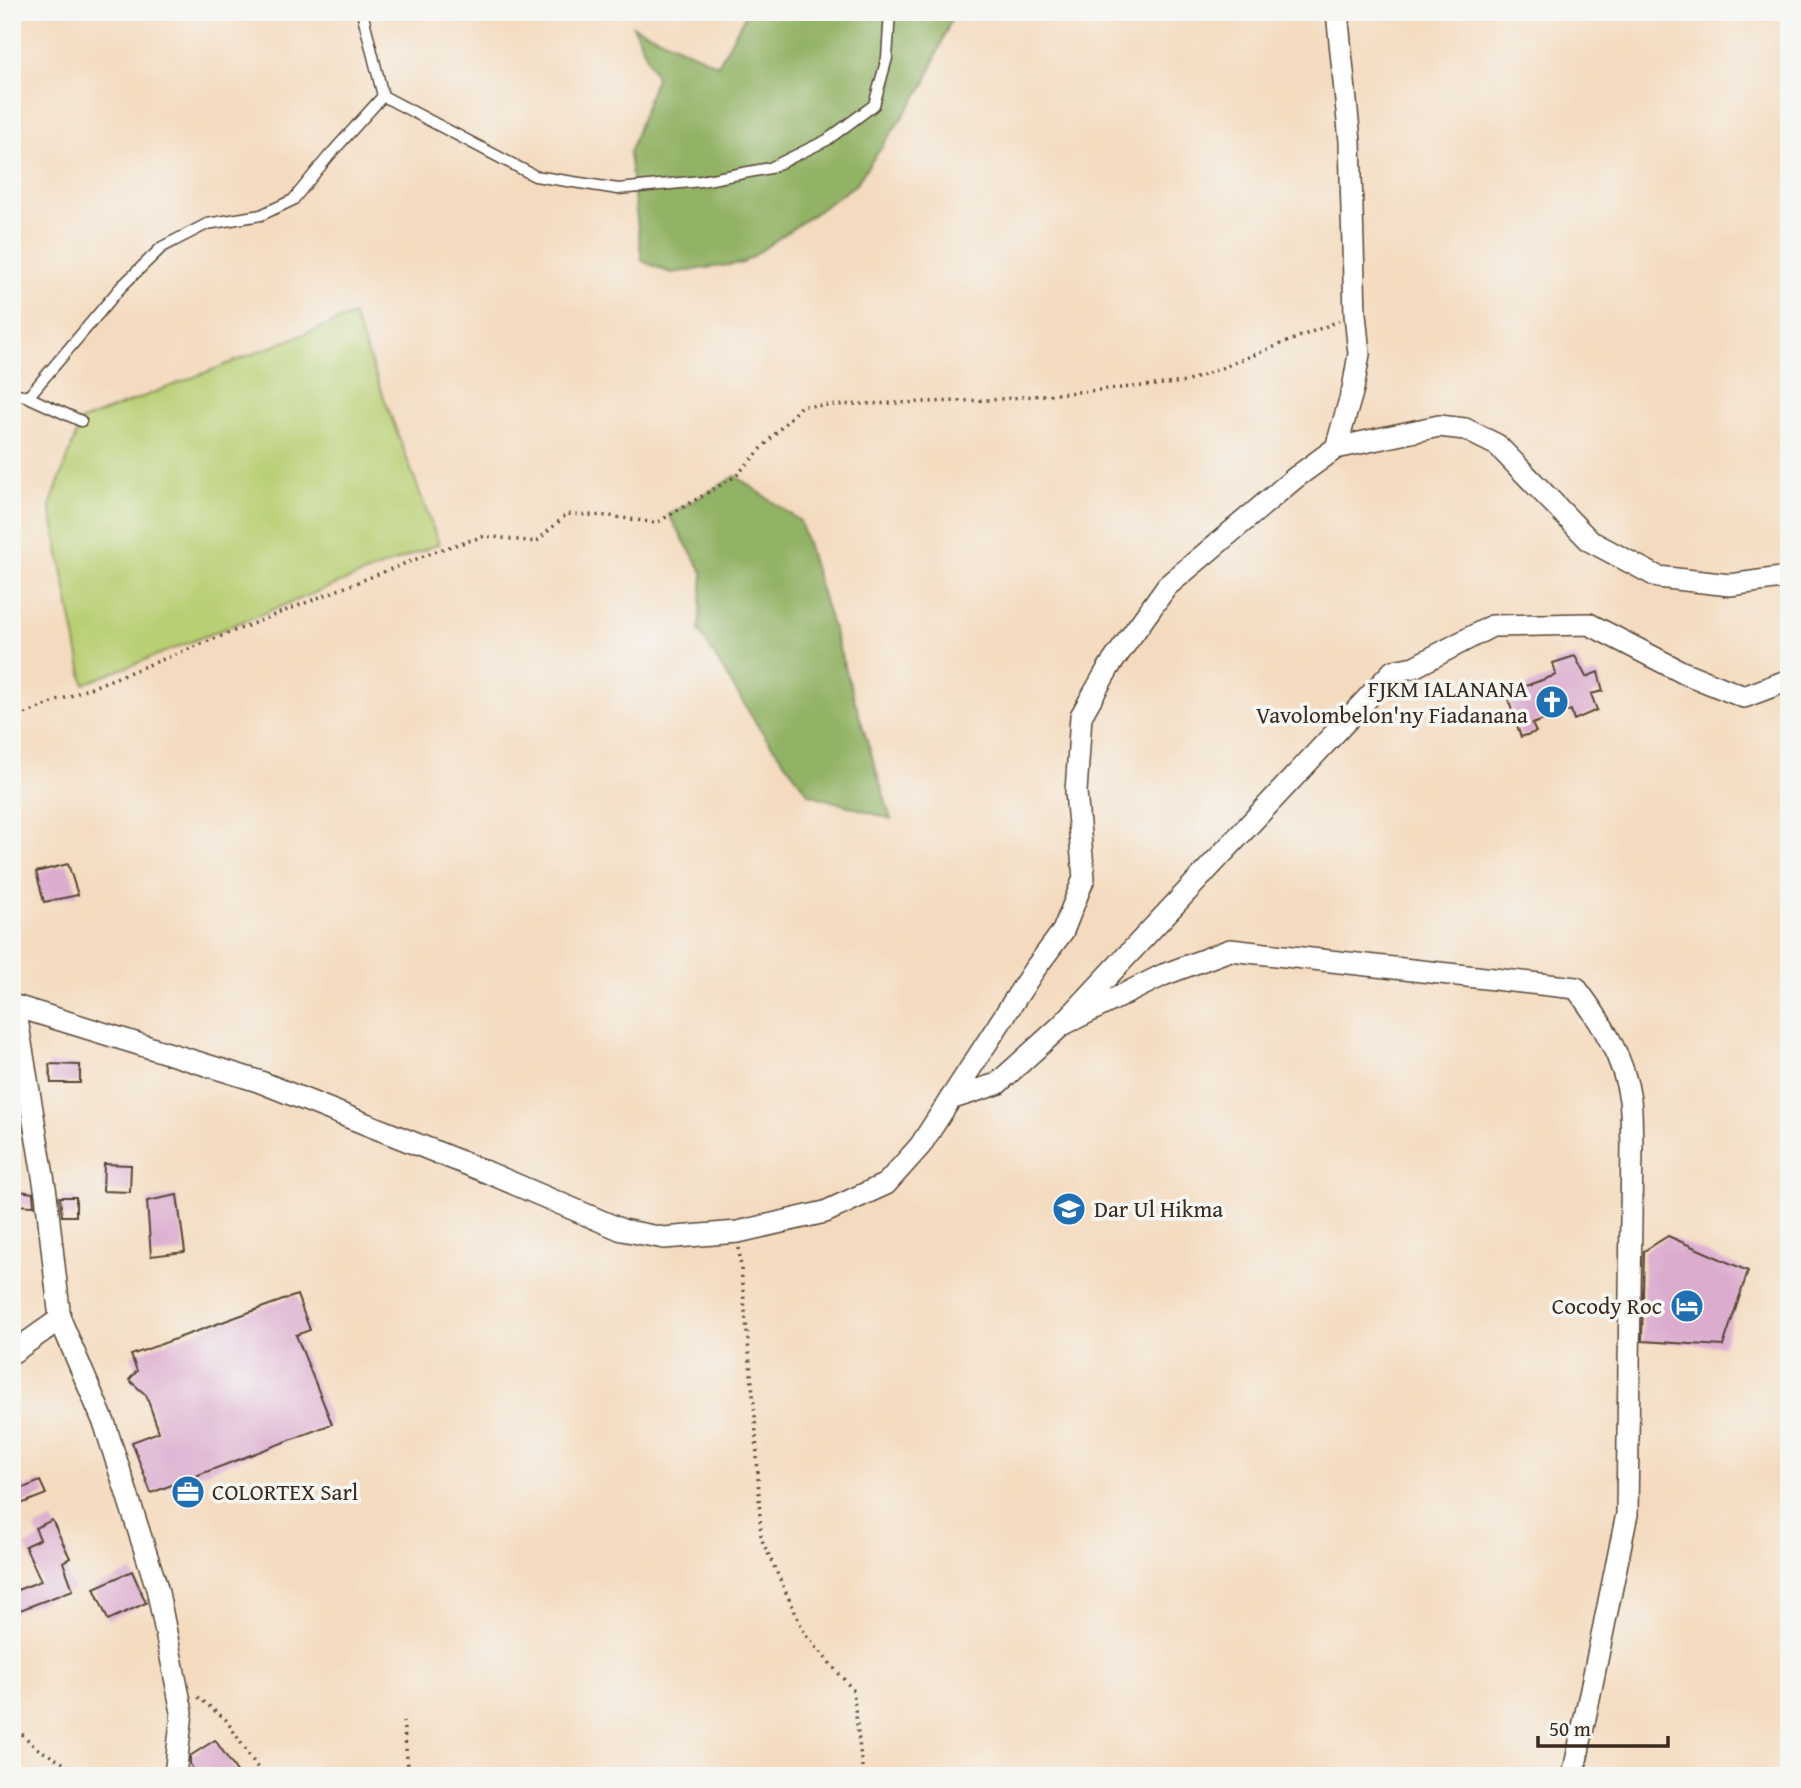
<svg xmlns="http://www.w3.org/2000/svg" width="1801" height="1788" font-family="'Gentium Book Plus',serif">
  <style>
    .green { fill: #b9cf73; stroke: #7a7c48; stroke-width: 2 }
    .forest { fill: #92b265; stroke: #666e42; stroke-width: 2 }
    .building { fill: #dcaccf }
    .lines { fill: none; stroke-linecap: round; stroke-linejoin: round }
    .service-casing { stroke: #574536; stroke-width: 13 }
    .minor-casing { stroke: #574536; stroke-width: 24 }
    .path { stroke: #574536; stroke-width: 3.5; stroke-dasharray: 2 5; stroke-linecap: butt }
    .service { stroke: #fff; stroke-width: 10 }
    .minor { stroke: #fff; stroke-width: 21 }
    .labels { text-anchor: middle; stroke-width: 7; stroke-linejoin: round; paint-order: stroke }
    .poi-label { font-size: 23px; fill: #3b2a1e; stroke: #f6f6f2; text-anchor: end }
  </style>
  <rect width="100%" height="100%" fill="#f6f6f2"/>
  <filter id="ink" filterUnits="userSpaceOnUse"><feTurbulence type="fractalNoise" baseFrequency=".0143" numOctaves="2"/><feDisplacementMap in="SourceGraphic" scale="14" xChannelSelector="R" yChannelSelector="G"/><feConvolveMatrix kernelMatrix="1 2 1 2 8 2 1 2 1" color-interpolation-filters="sRGB"/></filter>
  <filter id="wash" filterUnits="userSpaceOnUse"><feTurbulence type="fractalNoise" baseFrequency=".00686" numOctaves="4" result="noise"/><feDisplacementMap in="SourceGraphic" scale="28" xChannelSelector="R" yChannelSelector="G"/><feGaussianBlur stdDeviation="1.57" result="paint"/><feColorMatrix in="noise" values="0 0 0 0 0 0 0 0 0 0 0 0 0 0 0 0 0 1.4 0 .05"/><feComposite in="paint" operator="in"/></filter>
  <g filter="url(#wash)">
    <rect width="100%" height="100%" fill="#f4dbbf"/>
    <!-- green -->
    <path class="green" d="M 353,315 L 439,544 L 84,684 L 50,506 L 81,421 Z"/>
    <!-- forest -->
    <path class="forest" d="M 747,12 L 954,12 L 924,86 L 855,185 L 743,263 L 671,273 L 642,261 L 629,154 L 656,77 L 633,26 L 718,65 Z
      M 736,476 L 800,521 L 891,819 L 809,794 L 759,728 L 699,631 L 703,573 L 669,515 Z"/>
    <g id="blocks">
      <!-- building -->
      <path class="building" d="M 1575,656 L 1586,677 L 1598,672 L 1603,691 L 1591,694 L 1597,710 L 1574,720 L 1571,710 L 1532,724 L 1536,732 L 1521,737 L 1506,693 L 1556,675 L 1553,663 Z
        M 68,864 L 78,895 L 44,902 L 36,872 Z
        M 49,1064 L 80,1065 L 80,1083 L 51,1083 Z
        M 104,1164 L 131,1165 L 130,1192 L 103,1191 Z
        M 19,1191 L 33,1193 L 34,1206 L 12,1205 L 12,1192 L 19,1193 Z
        M 177,1195 L 185,1252 L 151,1256 L 147,1201 Z
        M 60,1197 L 76,1197 L 76,1216 L 62,1216 Z
        M 1668,1236 L 1748,1271 L 1723,1346 L 1642,1341 L 1644,1251 Z
        M 297,1295 L 310,1330 L 296,1335 L 332,1424 L 151,1493 L 132,1442 L 159,1432 L 146,1395 L 129,1380 L 137,1371 L 131,1355 Z
        M 40,1481 L 46,1494 L 21,1504 L 16,1491 Z
        M 52,1520 L 70,1558 L 63,1562 L 73,1590 L 12,1613 L 12,1592 L 41,1581 L 25,1546 L 40,1539 L 35,1528 Z
        M 132,1571 L 146,1603 L 108,1620 L 94,1588 Z
        M 215,1740 L 240,1776 L 197,1776 L 190,1764 L 190,1756 Z"/>
    </g>
  </g>
  <g filter="url(#ink)">
    <use href="#blocks" fill-opacity="0" stroke="#574536" stroke-width="2"/>
    <g class="lines">
      <defs>
        <path id="service" d="M 383,96 L 535,176 L 618,189 L 701,181 L 770,168 L 827,140 L 874,105 L 887,58 L 890,12
          M 12,392 L 28,397 L 121,287 L 162,247 L 207,224 L 261,215 L 293,200 L 328,157 L 383,96 L 362,12
          M 28,397 L 81,421"/>
        <path id="minor" d="M 1336,448 L 1353,389 L 1359,354 L 1355,314 L 1350,141 L 1337,12
          M 12,1005 L 258,1081 L 489,1173 L 622,1230 L 664,1238 L 738,1232 L 825,1212 L 886,1184 L 920,1146 L 1034,970 L 1063,931 L 1084,878 L 1076,792 L 1081,716 L 1109,667 L 1167,586 L 1295,478 L 1336,448 L 1439,426 L 1465,429 L 1497,445 L 1590,541 L 1658,577 L 1730,585 L 1789,577
          M 15,1007 L 46,1194 L 60,1319 L 105,1425 L 157,1588 L 182,1712 L 175,1776
          M 1062,1025 L 1163,975 L 1230,950 L 1576,988 C 1601,1021 1624,1058 1630,1100 C 1632,1114 1631,1129 1632,1144 L 1627,1514 L 1573,1776
          M 950,1099 L 997,1084 L 1062,1025 L 1393,671 L 1414,667 L 1492,626 L 1589,624 L 1682,672 L 1744,697 L 1789,680
          M 12,1353 L 60,1319"/>
      </defs>
      <!-- service casing -->
      <use href="#service" class="service-casing"/>
      <!-- minor casing -->
      <use href="#minor" class="minor-casing"/>
      <!-- path -->
      <path class="path" d="M 12,719 L 439,550 L 485,536 L 536,542 L 567,514 L 610,516 L 656,523 L 736,476 L 801,406 L 990,400 L 1186,382 L 1339,321
        M 12,868 L 17,894 L 20,939 L 12,950
        M 739,1248 L 755,1415 L 761,1538 L 805,1634 L 853,1690 L 863,1776
        M 198,1697 L 226,1720 L 263,1776
        M 403,1721 L 409,1776
        M 12,1724 L 35,1747 L 85,1776"/>
      <!-- service -->
      <use href="#service" class="service"/>
      <!-- minor -->
      <use href="#minor" class="minor"/>
    </g>
  </g>
  <!-- icons -->
  <defs>
    <symbol id="church-disc" viewBox="-11 -11 22 22"><circle r="9.5" fill="#1f6fb2" stroke="#f6f6f2"/><path d="M-1.2-6h2.4v3.5h3.3v2.4h-3.3V6h-2.4V-.1h-3.3v-2.4h3.3Z" fill="#fff"/></symbol>
    <symbol id="university-disc" viewBox="-11 -11 22 22"><circle r="9.5" fill="#1f6fb2" stroke="#f6f6f2"/><path d="M0-5L7-2L0 1L-7-2ZM-4 1L0 2.5L4 1V4Q0 6-4 4Z" fill="#fff"/></symbol>
    <symbol id="hotel-disc" viewBox="-11 -11 22 22"><circle r="9.5" fill="#1f6fb2" stroke="#f6f6f2"/><path d="M-6-4.5h1.5V1H6V5H4.5V3h-9V5H-6ZM-4 0a1.8 1.8 0 1 1 3.6 0ZM.5 0V-2.5h3Q6-2.5 6 0Z" fill="#fff"/></symbol>
    <symbol id="office-disc" viewBox="-11 -11 22 22"><circle r="9.5" fill="#1f6fb2" stroke="#f6f6f2"/><path d="M-6-3h4V-5.5h4V-3h4V5H-6ZM-1-4.5V-3h2v-1.5ZM-6 0V1H6V0Z" fill="#fff"/></symbol>
  </defs>
  <g fill-rule="evenodd">
    <use href="#church-disc" x="1533" y="683" width="38" height="38"/>
    <use href="#university-disc" x="1050" y="1190" width="38" height="38"/>
    <use href="#hotel-disc" x="1668" y="1287" width="38" height="38"/>
    <use href="#office-disc" x="169" y="1473" width="38" height="38"/>
  </g>
  <g class="labels">
    <!-- poi labels -->
    <g class="poi-label">
      <text x="1528" y="697">FJKM IALANANA<tspan x="1528" dy="26">Vavolombelon'ny Fiadanana</tspan></text>
      <text x="1094" y="1217" text-anchor="start">Dar Ul Hikma</text>
      <text x="1662" y="1314">Cocody Roc</text>
      <text x="212" y="1500" text-anchor="start">COLORTEX Sarl</text>
    </g>
  </g>
  <!-- margin -->
  <rect width="1801" height="1788" fill="none" stroke="#f6f6f2" stroke-width="42"/>
  <!-- scale -->
  <path d="M1538 1736v10h130v-10" fill="none" stroke="#3b2a1e" stroke-width="3.5"/>
  <text x="1549" y="1736" font-size="21" fill="#3b2a1e" stroke="#f6f6f2" stroke-width="5" paint-order="stroke">50 m</text>
</svg>
